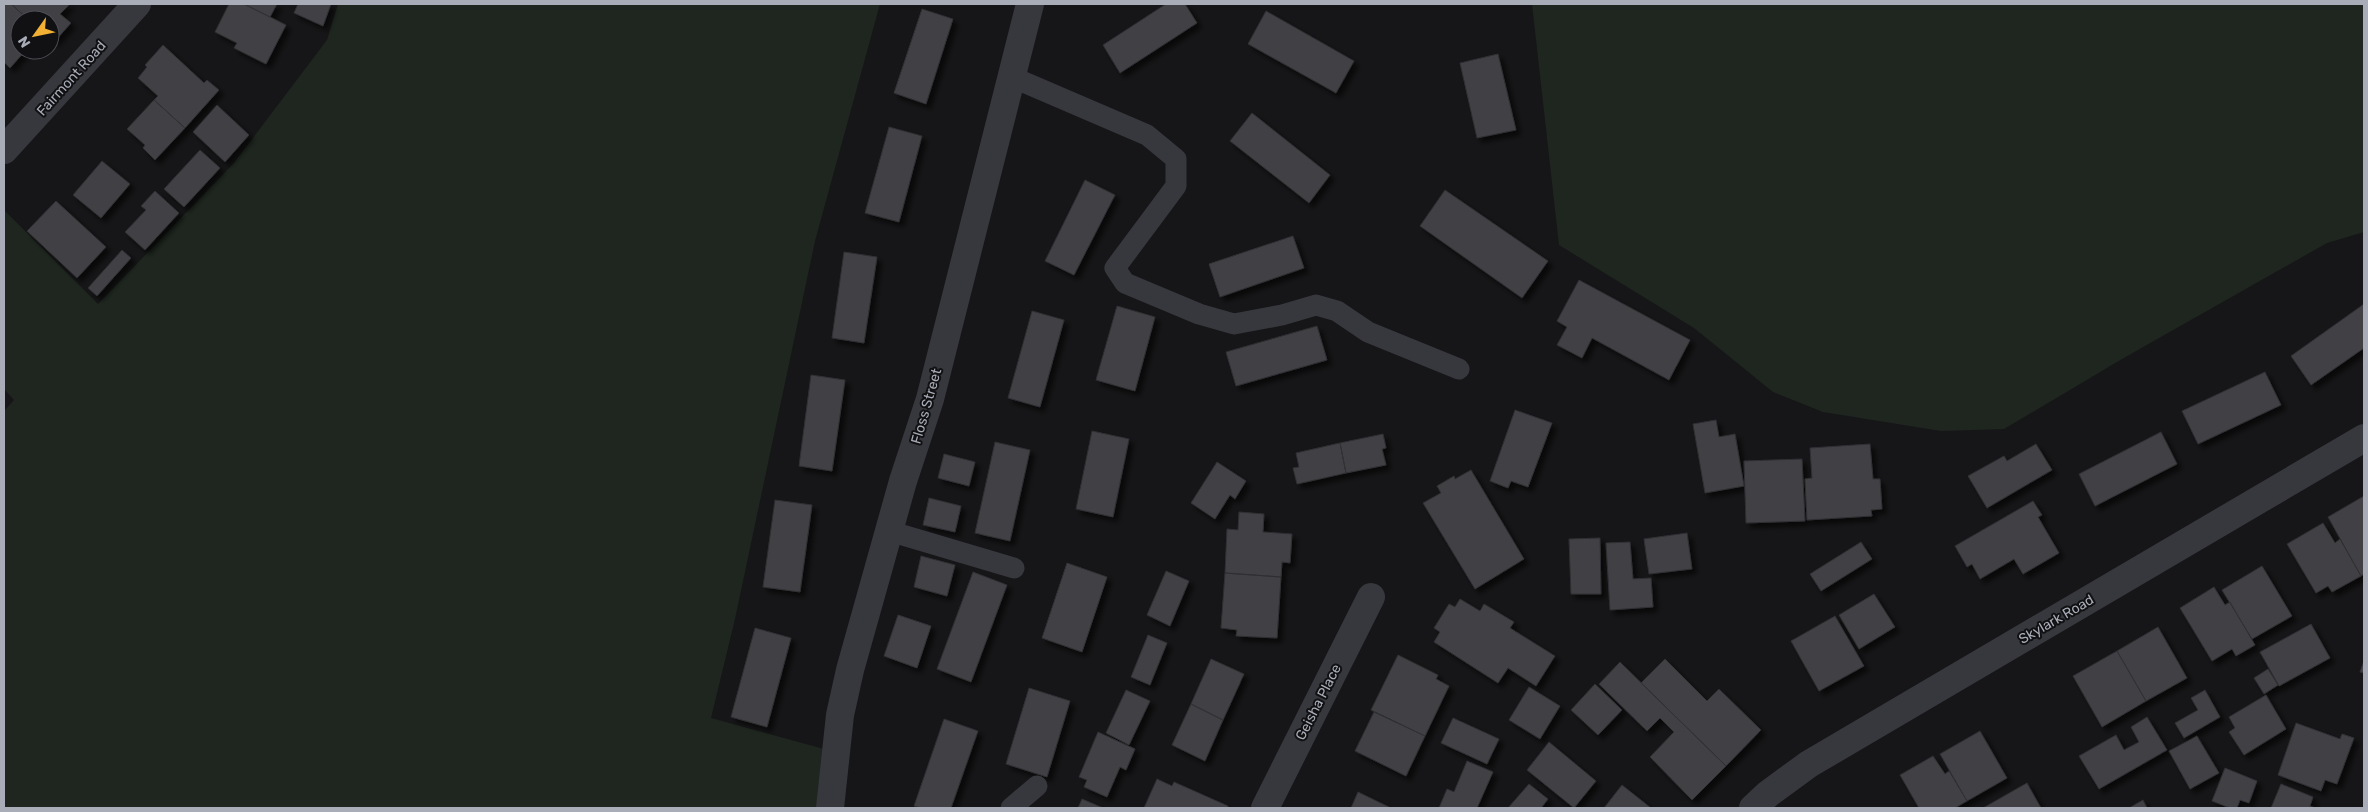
<svg xmlns="http://www.w3.org/2000/svg" width="2368" height="812" font-family="Rubik,sans-serif">
  <style>
    .green { fill: #1e261f }
    .building { fill: #404145; stroke: #303034; filter: url(#shadow) }
    .lines { fill: none; stroke-linecap: round; stroke-linejoin: round }
    .lane { stroke: #37383d; stroke-width: 21 }
    .street { stroke: #37383d; stroke-width: 28 }
    .labels { text-anchor: middle; stroke-width: 4; stroke-linejoin: round; paint-order: stroke }
    .street-label { font-size: 14px; fill: #a8adb8; stroke: #111113 }
  </style>
  <defs>
    <filter id="shadow"><feDropShadow dx="4.5" dy="4.5" stdDeviation="2.5" flood-color="#0009"/></filter>
  </defs>
  <rect width="100%" height="100%" fill="#161618"/>
  <!-- green -->
  <path class="green" d="M 338,4 L 880,4 L 815,241 L 735,619 L 711,718 L 831,751 L 828,808 L 4,808 L 4,411 L 14,400 L 4,389 L 4,210 L 98,304 L 234,163 L 327,40 Z
    M 1532,4 L 2364,4 L 2364,232 L 2327,243 L 2122,359 L 2004,429 L 1941,431 L 1823,412 L 1773,392 L 1694,328 L 1559,245 Z"/>
  <!-- building -->
  <path class="building" d="M 4,4 L 11,4 L 29,20 L 20,20 L 20,50 L 26,50 L 10,68 L 4,62 Z
    M 11,4 L 70,4 L 60,14 L 71,23 L 54,42 L 50,39 L 50,20 L 29,20 Z
    M 229,4 L 244,4 L 286,25 L 266,64 L 234,48 L 237,43 L 215,32 Z
    M 244,4 L 277,4 L 270,17 Z
    M 298,4 L 331,4 L 323,26 L 294,13 Z
    M 1166,4 L 1185,4 L 1197,23 L 1120,73 L 1103,45 Z
    M 922,9 L 953,19 L 926,104 L 894,93 Z
    M 1266,11 L 1354,61 L 1336,93 L 1248,44 Z
    M 163,45 L 204,83 L 207,80 L 219,90 L 185,128 L 154,100 L 158,96 L 138,78 L 147,67 L 145,65 Z
    M 1498,54 L 1516,130 L 1477,138 L 1460,63 Z
    M 154,100 L 185,128 L 155,160 L 143,148 L 145,145 L 127,129 Z
    M 217,105 L 249,135 L 225,162 L 193,132 Z
    M 1252,113 L 1330,175 L 1309,203 L 1230,141 Z
    M 889,127 L 922,136 L 899,222 L 865,213 Z
    M 200,150 L 220,168 L 184,207 L 164,189 Z
    M 102,161 L 130,184 L 101,218 L 73,195 Z
    M 1085,180 L 1115,195 L 1074,275 L 1045,261 Z
    M 1445,190 L 1548,261 L 1522,298 L 1420,226 Z
    M 155,191 L 179,213 L 145,250 L 125,232 L 146,210 L 141,206 Z
    M 56,201 L 106,247 L 77,278 L 27,231 Z
    M 1293,236 L 1304,268 L 1220,297 L 1209,264 Z
    M 122,250 L 131,258 L 97,296 L 88,288 Z
    M 844,252 L 877,257 L 864,343 L 832,338 Z
    M 1579,280 L 1690,340 L 1669,380 L 1592,338 L 1582,358 L 1557,345 L 1567,327 L 1557,321 Z
    M 2364,304 L 2364,348 L 2311,385 L 2291,356 Z
    M 1117,306 L 1155,317 L 1135,391 L 1096,380 Z
    M 1032,311 L 1064,320 L 1040,407 L 1008,398 Z
    M 1317,326 L 1327,360 L 1236,386 L 1226,352 Z
    M 2265,372 L 2281,405 L 2198,444 L 2182,411 Z
    M 811,375 L 845,380 L 832,471 L 799,466 Z
    M 1515,410 L 1552,423 L 1528,487 L 1511,481 L 1508,488 L 1490,481 Z
    M 1716,420 L 1719,437 L 1735,434 L 1744,486 L 1705,493 L 1693,424 Z
    M 1092,431 L 1129,439 L 1113,517 L 1076,509 Z
    M 2161,432 L 2177,464 L 2095,506 L 2079,474 Z
    M 1383,434 L 1386,448 L 1382,449 L 1386,465 L 1346,473 L 1340,443 Z
    M 995,442 L 1030,450 L 1010,541 L 975,533 Z
    M 1340,443 L 1346,473 L 1297,484 L 1293,468 L 1299,467 L 1296,453 Z
    M 1870,444 L 1873,479 L 1880,479 L 1882,509 L 1871,510 L 1872,516 L 1807,520 L 1805,479 L 1812,478 L 1810,448 Z
    M 2036,444 L 2052,470 L 1987,508 L 1968,476 L 2004,456 L 2007,461 Z
    M 944,454 L 975,462 L 969,486 L 938,478 Z
    M 1802,459 L 1805,521 L 1746,523 L 1744,461 Z
    M 1217,462 L 1246,481 L 1235,499 L 1230,495 L 1215,519 L 1191,503 Z
    M 1471,470 L 1524,559 L 1475,589 L 1423,503 L 1441,493 L 1437,486 L 1454,476 L 1455,479 Z
    M 2364,496 L 2364,574 L 2361,576 L 2328,517 Z
    M 929,498 L 961,506 L 955,532 L 923,525 Z
    M 775,500 L 812,505 L 800,592 L 763,587 Z
    M 2033,501 L 2042,515 L 2038,517 L 2059,553 L 2023,574 L 2014,559 L 1980,579 L 1972,564 L 1967,567 L 1955,546 Z
    M 1239,512 L 1264,514 L 1263,532 L 1292,534 L 1290,563 L 1282,562 L 1281,577 L 1225,573 L 1227,529 L 1238,530 Z
    M 2323,523 L 2335,543 L 2340,539 L 2361,576 L 2332,592 L 2328,586 L 2316,593 L 2287,544 Z
    M 1687,533 L 1692,569 L 1649,574 L 1644,539 Z
    M 1600,538 L 1601,594 L 1571,594 L 1569,539 Z
    M 1630,542 L 1633,579 L 1651,578 L 1653,607 L 1610,610 L 1606,543 Z
    M 1861,542 L 1872,559 L 1821,591 L 1810,574 Z
    M 921,556 L 955,565 L 947,596 L 914,587 Z
    M 1067,563 L 1107,577 L 1082,652 L 1042,638 Z
    M 2262,566 L 2292,616 L 2252,639 L 2222,590 Z
    M 1166,571 L 1189,581 L 1170,626 L 1147,615 Z
    M 973,572 L 1007,585 L 971,682 L 937,669 Z
    M 1225,573 L 1281,577 L 1277,638 L 1236,636 L 1237,630 L 1221,628 Z
    M 2214,587 L 2225,605 L 2230,602 L 2255,645 L 2236,656 L 2232,649 L 2212,661 L 2180,608 Z
    M 1874,594 L 1895,627 L 1859,649 L 1839,615 Z
    M 1460,599 L 1480,611 L 1484,604 L 1514,622 L 1510,628 L 1555,656 L 1536,686 L 1508,668 L 1498,683 L 1434,642 L 1440,632 L 1434,628 L 1449,604 L 1455,607 Z
    M 898,615 L 931,626 L 917,668 L 884,656 Z
    M 1835,616 L 1864,666 L 1819,691 L 1791,641 Z
    M 2311,624 L 2330,658 L 2279,686 L 2260,652 Z
    M 2158,627 L 2187,678 L 2146,701 L 2117,651 Z
    M 755,628 L 791,638 L 767,727 L 731,717 Z
    M 1148,635 L 1167,643 L 1150,685 L 1131,677 Z
    M 2117,651 L 2146,701 L 2102,727 L 2073,676 Z
    M 1398,655 L 1438,675 L 1436,679 L 1449,686 L 1425,736 L 1371,710 Z
    M 1211,659 L 1244,674 L 1223,720 L 1191,704 Z
    M 1665,659 L 1707,701 L 1719,689 L 1761,730 L 1726,766 L 1641,683 Z
    M 2364,661 L 2364,673 L 2360,672 Z
    M 1620,662 L 1726,766 L 1692,800 L 1650,757 L 1674,732 L 1660,718 L 1647,731 L 1599,684 Z
    M 2268,669 L 2278,685 L 2264,694 L 2254,678 Z
    M 1595,684 L 1622,710 L 1598,735 L 1571,710 Z
    M 1529,687 L 1560,706 L 1540,739 L 1509,720 Z
    M 1029,688 L 1070,701 L 1047,777 L 1006,764 Z
    M 1126,690 L 1150,701 L 1129,745 L 1106,733 Z
    M 2205,690 L 2220,717 L 2184,738 L 2175,723 L 2198,710 L 2191,698 Z
    M 2266,695 L 2286,729 L 2244,755 L 2229,732 L 2235,728 L 2229,717 Z
    M 1191,704 L 1223,720 L 1205,761 L 1172,745 Z
    M 1374,712 L 1425,736 L 1406,776 L 1355,751 Z
    M 2147,717 L 2167,750 L 2099,789 L 2079,756 L 2116,735 L 2124,750 L 2139,742 L 2131,727 Z
    M 1453,718 L 1499,739 L 1487,764 L 1441,743 Z
    M 944,719 L 978,731 L 951,808 L 921,808 L 914,806 Z
    M 2296,723 L 2340,739 L 2342,734 L 2354,738 L 2337,784 L 2325,780 L 2321,791 L 2278,775 Z
    M 1980,731 L 2007,778 L 1967,801 L 1940,754 Z
    M 1098,732 L 1135,749 L 1126,770 L 1120,767 L 1107,797 L 1084,787 L 1087,780 L 1079,777 Z
    M 2197,736 L 2219,773 L 2190,789 L 2169,751 Z
    M 1549,742 L 1596,781 L 1574,808 L 1527,770 Z
    M 1933,756 L 1945,774 L 1949,771 L 1967,801 L 1955,808 L 1919,808 L 1900,775 Z
    M 1467,761 L 1493,772 L 1477,808 L 1439,808 L 1447,789 L 1454,792 Z
    M 2225,768 L 2257,781 L 2249,803 L 2240,800 L 2237,808 L 2230,808 L 2212,801 Z
    M 1157,779 L 1172,786 L 1174,782 L 1228,806 L 1228,808 L 1144,808 Z
    M 2027,783 L 2041,808 L 1983,808 Z
    M 1529,784 L 1548,799 L 1541,808 L 1508,808 Z
    M 2281,784 L 2313,797 L 2310,806 L 2315,808 L 2271,808 Z
    M 1622,785 L 1651,808 L 1604,808 Z
    M 1358,792 L 1391,808 L 1351,808 Z
    M 1082,799 L 1103,808 L 1078,808 Z
    M 2143,800 L 2147,808 L 2129,808 Z"/>
  <g class="lines">
    <!-- lane -->
    <path class="lane" d="M 1012,77 L 1147,135 L 1176,159 L 1176,186 L 1115,268 L 1125,283 L 1199,314 L 1234,324 L 1282,315 L 1316,305 L 1337,311 L 1368,332 L 1459,369
      M 889,531 L 1014,568
      M 1011,808 L 1037,786"/>
    <!-- street -->
    <path class="street" d="M 4,150 L 137,4
      M 830,808 L 840,715 L 850,670 L 903,481 L 930,399 L 1030,4
      M 1265,808 L 1371,597
      M 1753,808 L 1768,794 L 1809,764 L 2364,438"/>
  </g>
  <g class="labels">
    <!-- street labels -->
    <g class="street-label">
      <text transform="translate(71 78) rotate(-48)" y="5">Fairmont Road</text>
      <text transform="translate(926 406) rotate(-74)" y="5">Floss Street</text>
      <text transform="translate(2056 619) rotate(-30)" y="5">Skylark Road</text>
      <text transform="translate(1318 702) rotate(-63)" y="5">Geisha Place</text>
    </g>
  </g>
  <!-- border -->
  <rect width="2368" height="812" fill="none" stroke="#a8adb8" stroke-width="10"/>
  <!-- north arrow -->
  <g transform="translate(35 35) rotate(237)"><circle r="24" fill="#111113" stroke="#4d4f55"/>
  <path d="M0-4L9 19L0 12L-9 19Z" fill="#f2b134"/>
  <text y="-8" font-size="14" font-weight="bold" text-anchor="middle" fill="#a8adb8">N</text>
  </g>
</svg>
